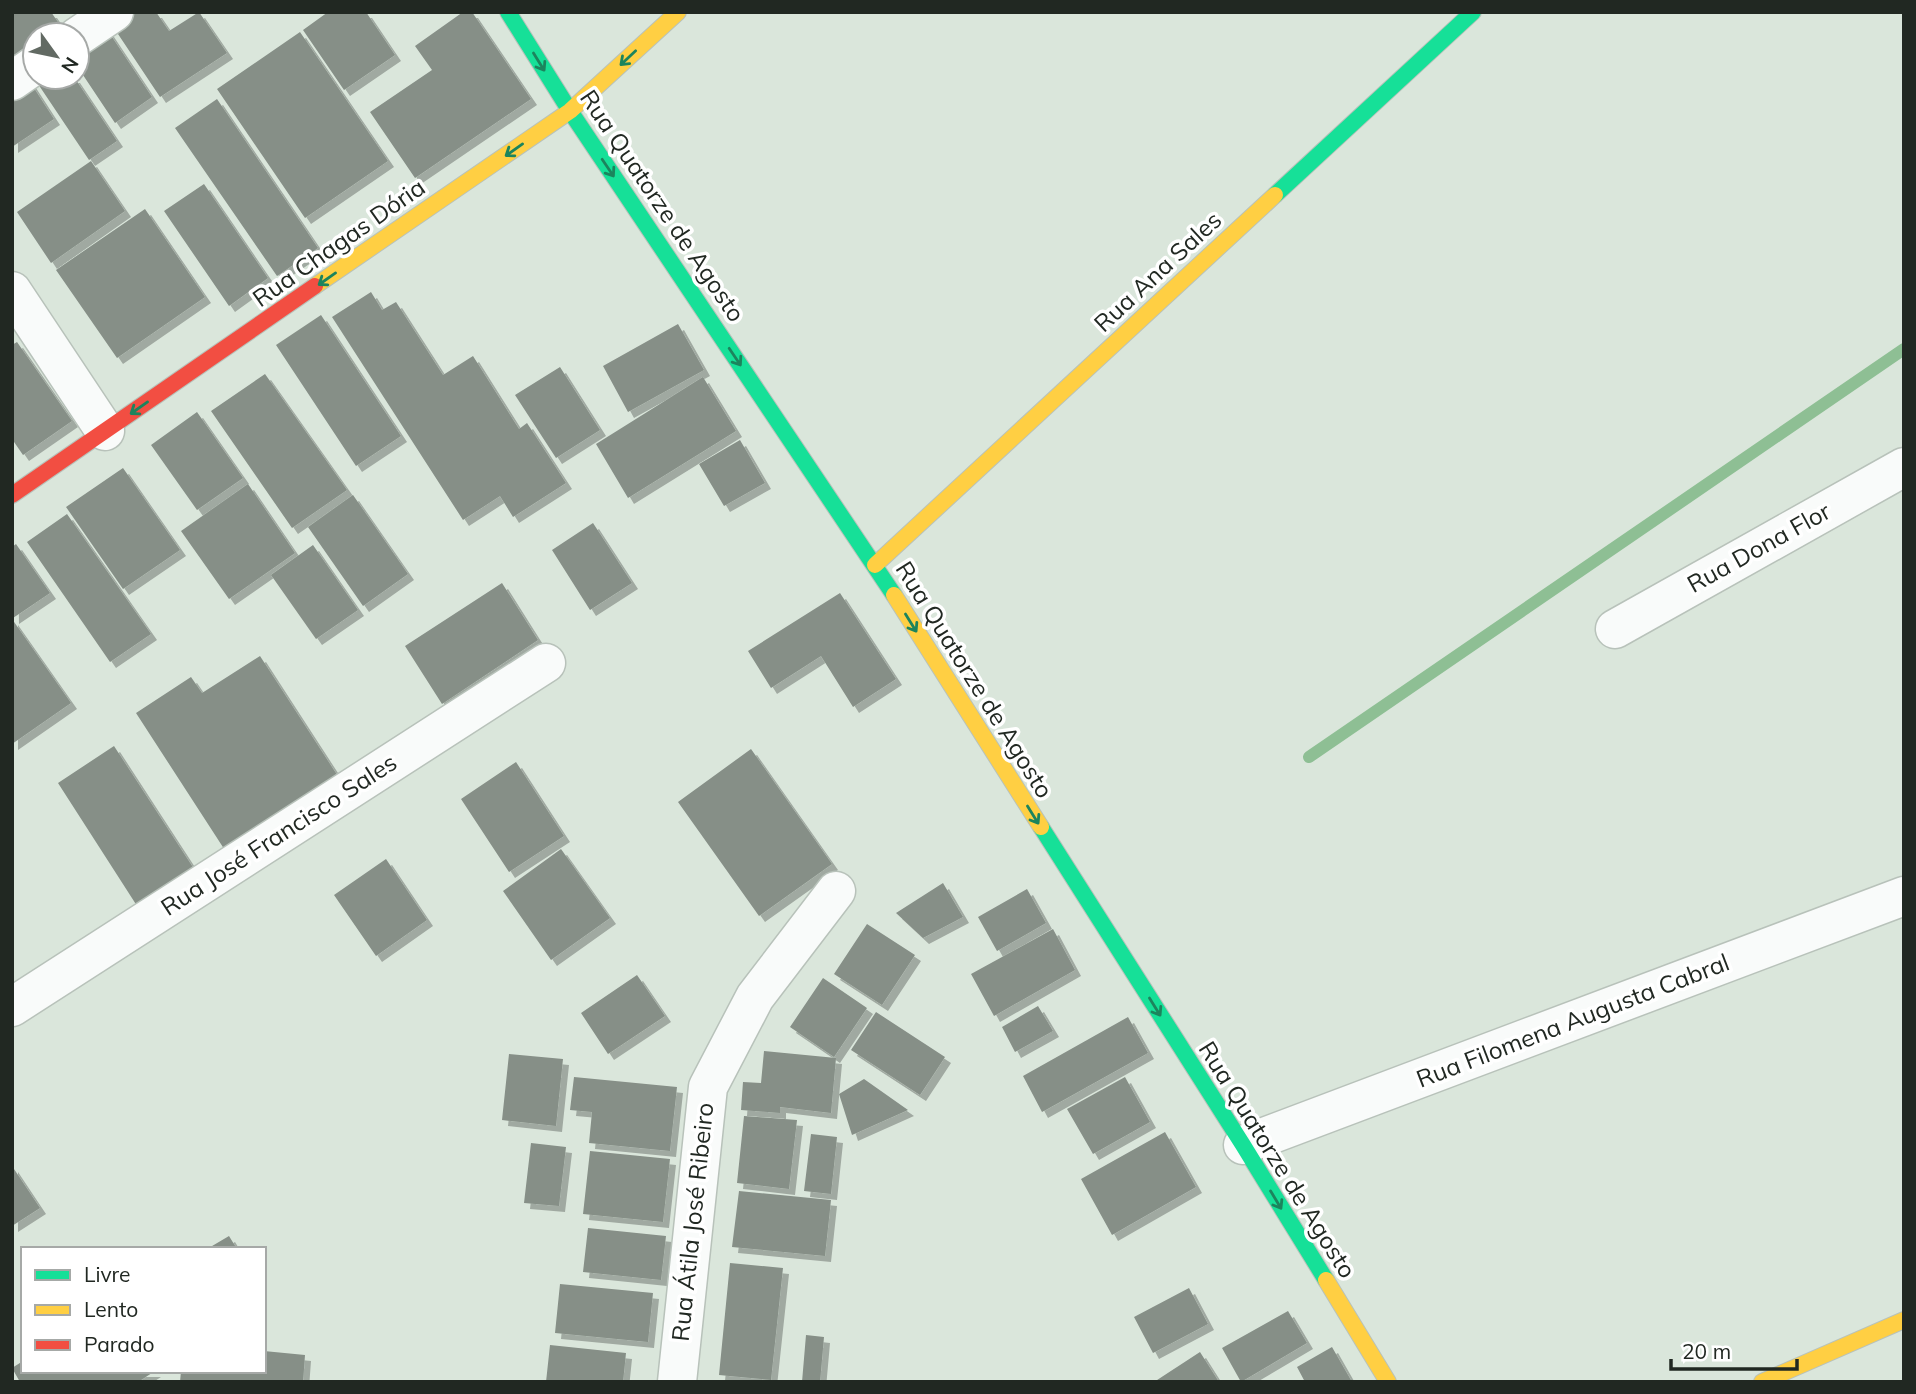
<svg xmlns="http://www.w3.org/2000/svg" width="1916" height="1394" font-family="Mulish,sans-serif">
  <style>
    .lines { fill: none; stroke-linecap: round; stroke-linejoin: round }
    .stream { stroke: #8ebf94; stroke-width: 12 }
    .building { fill: #868f87; filter: url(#shadow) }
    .street-casing { stroke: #b8c2ba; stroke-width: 41 }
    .fast-casing { stroke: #b8c2ba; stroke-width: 18 }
    .slow-casing { stroke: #b8c2ba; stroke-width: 18 }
    .jam-casing { stroke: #b8c2ba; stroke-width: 18 }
    .street { stroke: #f9fbfa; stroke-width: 38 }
    .fast { stroke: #16e098; stroke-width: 16 }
    .slow { stroke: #ffcf43; stroke-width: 16 }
    .jam { stroke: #f24e42; stroke-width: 16 }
    .oneway { stroke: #1c845d }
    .labels { text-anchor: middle; stroke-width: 7; stroke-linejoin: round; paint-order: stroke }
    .street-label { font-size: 24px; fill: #212822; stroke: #fff }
  </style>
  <defs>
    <filter id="shadow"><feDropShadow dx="6" dy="6" stdDeviation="0" flood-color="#0004"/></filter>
  </defs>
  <rect width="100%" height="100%" fill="#dae6db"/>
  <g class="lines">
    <!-- stream -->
    <path class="stream" d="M 1309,757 L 1904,349"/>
  </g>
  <!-- building -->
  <path class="building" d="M 12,12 L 51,12 L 60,25 L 45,35 L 35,35 L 35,42 L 12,58 Z
    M 131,12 L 156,12 L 169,31 L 199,12 L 227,53 L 160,97 L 112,25 Z
    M 328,12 L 366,12 L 395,55 L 344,90 L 303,30 Z
    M 463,12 L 472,12 L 531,99 L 415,178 L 370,112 L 432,70 L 415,46 Z
    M 106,28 L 152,97 L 115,123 L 77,66 L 77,48 Z
    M 300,32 L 388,161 L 305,218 L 217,89 Z
    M 35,77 L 74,77 L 117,141 L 89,160 L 34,78 Z
    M 30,82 L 54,119 L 12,147 L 12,94 Z
    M 217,99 L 318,248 L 277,276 L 175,128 Z
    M 91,161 L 125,211 L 51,263 L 17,212 Z
    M 204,184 L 268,278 L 229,306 L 164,211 Z
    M 145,209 L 205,297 L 117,358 L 56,270 Z
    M 371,292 L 382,310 L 396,302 L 443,375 L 473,356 L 519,429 L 527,423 L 566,483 L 513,517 L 500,496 L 463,520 L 332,317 Z
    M 321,315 L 401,436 L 356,466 L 276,345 Z
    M 678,324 L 704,370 L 628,412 L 603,366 Z
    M 17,342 L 72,421 L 23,455 L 12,439 L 12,345 Z
    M 560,367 L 600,430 L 556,458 L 515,395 Z
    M 265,374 L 347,490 L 292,528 L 211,411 Z
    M 703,377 L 736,431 L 628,498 L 596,444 Z
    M 197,412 L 243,478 L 197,510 L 151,445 Z
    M 740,440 L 765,483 L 724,506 L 699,464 Z
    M 123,468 L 180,550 L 123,589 L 66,507 Z
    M 248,484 L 295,553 L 229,599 L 181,531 Z
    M 353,495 L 408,574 L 363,606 L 308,527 Z
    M 67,514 L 151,634 L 110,662 L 27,542 Z
    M 593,523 L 632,583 L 590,610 L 552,550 Z
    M 16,544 L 50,593 L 13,618 L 12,547 Z
    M 313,545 L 358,610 L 316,639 L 271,575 Z
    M 502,583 L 538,640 L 442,704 L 405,646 Z
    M 840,593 L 896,679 L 853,707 L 821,656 L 771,688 L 748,651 Z
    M 12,619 L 71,703 L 12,744 Z
    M 260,656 L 343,784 L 230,858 L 136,713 L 191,677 L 202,693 Z
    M 114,746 L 196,872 L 139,909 L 58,783 Z
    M 751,749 L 832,864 L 759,916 L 678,802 Z
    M 516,762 L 564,836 L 509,872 L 461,799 Z
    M 561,849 L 610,918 L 551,960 L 503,891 Z
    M 386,859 L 427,920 L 376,956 L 334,895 Z
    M 943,883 L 963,917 L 923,938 L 896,913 Z
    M 1027,889 L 1046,923 L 997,951 L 978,917 Z
    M 867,924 L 915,955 L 882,1005 L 834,974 Z
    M 1053,929 L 1075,970 L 994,1016 L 971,974 Z
    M 637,975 L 665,1016 L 608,1054 L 581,1013 Z
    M 823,978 L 867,1008 L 834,1057 L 790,1027 Z
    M 1038,1006 L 1053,1031 L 1015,1052 L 1002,1027 Z
    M 876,1012 L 945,1057 L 920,1095 L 851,1050 Z
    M 1128,1017 L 1148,1053 L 1042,1112 L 1023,1076 Z
    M 764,1051 L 836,1058 L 831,1113 L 780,1107 L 780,1113 L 741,1110 L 743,1082 L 761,1083 Z
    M 509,1054 L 563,1059 L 556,1126 L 502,1120 Z
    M 574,1077 L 677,1087 L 670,1151 L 589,1143 L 592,1112 L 570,1110 Z
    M 1125,1077 L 1150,1122 L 1093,1154 L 1067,1109 Z
    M 864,1079 L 908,1110 L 852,1135 L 839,1094 Z
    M 744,1116 L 797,1120 L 789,1189 L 737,1183 Z
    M 1165,1132 L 1196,1187 L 1112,1235 L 1081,1179 Z
    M 811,1134 L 837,1137 L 831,1194 L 804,1191 Z
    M 531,1143 L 566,1147 L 559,1206 L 524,1203 Z
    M 590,1151 L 670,1159 L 663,1222 L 583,1214 Z
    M 12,1166 L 40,1208 L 12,1226 Z
    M 739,1191 L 831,1200 L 825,1256 L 732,1247 Z
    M 588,1228 L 666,1236 L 661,1280 L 583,1272 Z
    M 229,1236 L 237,1249 L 207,1249 Z
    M 730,1263 L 783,1268 L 771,1380 L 719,1375 Z
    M 560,1284 L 653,1293 L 648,1342 L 555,1333 Z
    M 1189,1288 L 1208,1324 L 1153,1353 L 1134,1317 Z
    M 1288,1311 L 1307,1343 L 1241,1382 L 1222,1348 Z
    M 806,1335 L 824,1337 L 820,1382 L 802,1382 Z
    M 550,1345 L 626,1353 L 623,1382 L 546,1382 Z
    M 1332,1347 L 1352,1382 L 1305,1382 L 1297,1367 Z
    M 264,1351 L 305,1355 L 303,1382 L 180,1382 L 181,1371 L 210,1373 L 210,1371 L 264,1371 Z
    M 1200,1352 L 1219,1382 L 1154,1382 Z
    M 23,1361 L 23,1371 L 155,1371 L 138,1382 L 20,1382 L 12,1368 Z"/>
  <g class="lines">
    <defs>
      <path id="street" d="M 77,37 L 114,12
        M 12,81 L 35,65
        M 12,291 L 105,431
        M 1615,629 L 1904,467
        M 12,1007 L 546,663
        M 1243,1145 L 1904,896
        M 677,1382 L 708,1087 L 755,997 L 836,891"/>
      <path id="fast" d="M 508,12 L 570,111 L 894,595
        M 1275,195 L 1473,12
        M 1041,827 L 1243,1145 L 1326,1280"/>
      <path id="slow" d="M 315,286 L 570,111 L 678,12
        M 875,565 L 1275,195
        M 894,595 L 1041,827
        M 1326,1280 L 1388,1382
        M 1762,1382 L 1904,1320"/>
      <path id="jam" d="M 12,495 L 315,286"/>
    </defs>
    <!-- street casing -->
    <use href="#street" class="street-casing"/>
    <!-- fast casing -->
    <use href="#fast" class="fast-casing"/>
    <!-- slow casing -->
    <use href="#slow" class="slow-casing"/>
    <!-- jam casing -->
    <use href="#jam" class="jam-casing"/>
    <!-- street -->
    <use href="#street" class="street"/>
    <!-- fast -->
    <use href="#fast" class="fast"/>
    <!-- slow -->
    <use href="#slow" class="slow"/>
    <!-- jam -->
    <use href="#jam" class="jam"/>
  </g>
  <!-- one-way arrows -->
  <defs><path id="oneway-shaft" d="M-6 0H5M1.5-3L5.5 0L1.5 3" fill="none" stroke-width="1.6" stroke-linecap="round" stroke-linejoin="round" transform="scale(1.75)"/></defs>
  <g class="oneway">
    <use href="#oneway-shaft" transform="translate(628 58) rotate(137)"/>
    <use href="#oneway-shaft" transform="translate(539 62) rotate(58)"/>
    <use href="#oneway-shaft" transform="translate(514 150) rotate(145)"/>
    <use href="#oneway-shaft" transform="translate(608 168) rotate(56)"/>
    <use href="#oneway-shaft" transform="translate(327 279) rotate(145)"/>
    <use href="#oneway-shaft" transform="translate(735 357) rotate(56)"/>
    <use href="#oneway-shaft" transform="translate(139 408) rotate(145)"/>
    <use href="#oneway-shaft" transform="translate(911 623) rotate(58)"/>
    <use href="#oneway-shaft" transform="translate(1033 815) rotate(58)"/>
    <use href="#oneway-shaft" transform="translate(1155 1007) rotate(58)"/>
    <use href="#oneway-shaft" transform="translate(1276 1200) rotate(59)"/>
  </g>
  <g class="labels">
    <!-- street labels -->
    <g class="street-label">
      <text transform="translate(662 206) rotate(56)" y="8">Rua Quatorze de Agosto</text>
      <text transform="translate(339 243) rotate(-35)" y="8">Rua Chagas Dória</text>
      <text transform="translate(1158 272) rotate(-43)" y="8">Rua Ana Sales</text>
      <text transform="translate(1759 548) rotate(-29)" y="8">Rua Dona Flor</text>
      <text transform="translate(974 680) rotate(58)" y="8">Rua Quatorze de Agosto</text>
      <text transform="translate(279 835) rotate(-33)" y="8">Rua José Francisco Sales</text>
      <text transform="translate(1573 1021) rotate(-21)" y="8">Rua Filomena Augusta Cabral</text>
      <text transform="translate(1277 1160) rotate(58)" y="8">Rua Quatorze de Agosto</text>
      <text transform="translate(693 1222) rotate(-84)" y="8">Rua Átila José Ribeiro</text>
    </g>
  </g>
  <!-- border -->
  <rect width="1916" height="1394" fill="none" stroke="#212822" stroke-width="28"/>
  <!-- legend -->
  <rect x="21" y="1247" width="245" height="126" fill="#ffffff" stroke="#a6a9a7" stroke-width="2"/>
  <rect x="35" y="1270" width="35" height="10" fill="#16e098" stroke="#a6a9a7" stroke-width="2"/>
  <text x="84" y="1282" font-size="21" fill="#212822">Livre</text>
  <rect x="35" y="1305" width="35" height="10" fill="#ffcf43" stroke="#a6a9a7" stroke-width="2"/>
  <text x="84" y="1317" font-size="21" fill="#212822">Lento</text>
  <rect x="35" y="1340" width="35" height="10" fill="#f24e42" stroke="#a6a9a7" stroke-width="2"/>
  <text x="84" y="1352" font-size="21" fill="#212822">Parado</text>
  <!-- north arrow -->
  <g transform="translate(56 56) rotate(123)"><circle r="33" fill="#ffffff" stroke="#a6a9a7" stroke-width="2"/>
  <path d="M0-5L12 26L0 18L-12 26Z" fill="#626a63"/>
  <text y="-10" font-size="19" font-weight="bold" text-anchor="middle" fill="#212822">N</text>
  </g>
  <!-- scale -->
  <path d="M1671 1359v10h126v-10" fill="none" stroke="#212822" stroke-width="3.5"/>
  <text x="1682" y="1359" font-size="21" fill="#212822" stroke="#ffffff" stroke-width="5" paint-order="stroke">20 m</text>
</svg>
